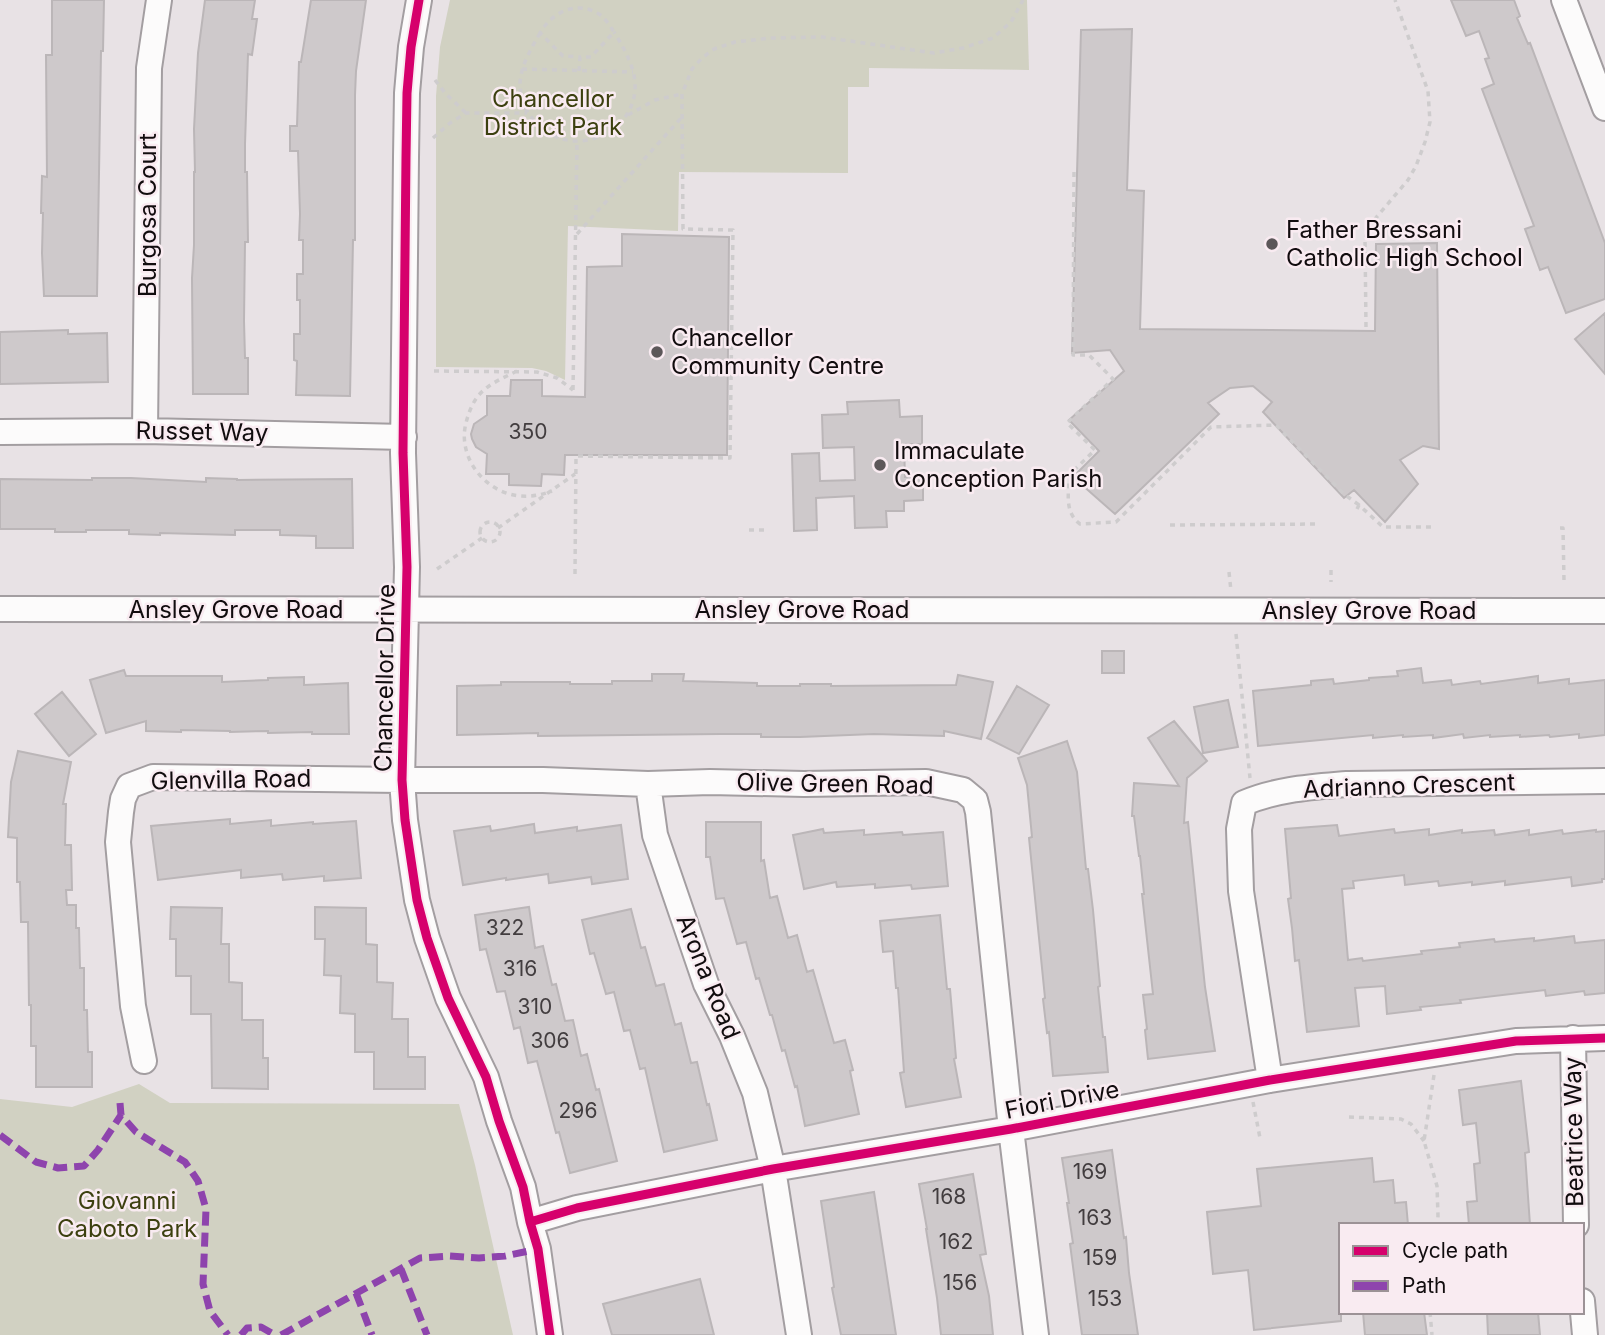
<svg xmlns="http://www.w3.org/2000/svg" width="1605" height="1335" font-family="Inter,sans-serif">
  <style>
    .green { fill: #d1d1c2 }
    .building { fill: #cec9cb; stroke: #bbb6b8; stroke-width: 2 }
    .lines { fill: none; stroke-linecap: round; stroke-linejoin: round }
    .minor-casing { stroke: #a39ea1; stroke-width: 28 }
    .path { stroke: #cecccd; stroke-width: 3.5; stroke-dasharray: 5 5; stroke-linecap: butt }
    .minor { stroke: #fcfbfb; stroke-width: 24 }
    .quiet { stroke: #8e44ad; stroke-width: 7; stroke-dasharray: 14 7; stroke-linecap: butt }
    .cycleway-casing { stroke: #f9ebf1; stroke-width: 13 }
    .cycleway { stroke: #d6006c; stroke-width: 9 }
    .poi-dot { fill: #5c5759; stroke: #f9ebf1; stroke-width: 2.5 }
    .labels { text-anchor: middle; stroke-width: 5; stroke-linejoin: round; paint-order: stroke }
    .number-label { font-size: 21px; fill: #423d3f }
    .park-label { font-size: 24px; fill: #3c400f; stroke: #f9ebf1 }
    .street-label { font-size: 24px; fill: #110c0e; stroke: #f9ebf1 }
    .poi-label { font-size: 24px; fill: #110c0e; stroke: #f9ebf1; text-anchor: start }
  </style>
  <rect width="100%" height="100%" fill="#e8e2e5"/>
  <!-- green -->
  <path class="green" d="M 450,0 L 1027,0 L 1029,70 L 869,68 L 869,87 L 848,87 L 848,173 L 679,172 L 678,231 L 568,226 L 565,380 L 546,371 L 532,368 L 436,367 L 436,96 L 440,47 Z
    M 139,1084 L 170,1103 L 459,1104 L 475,1165 L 513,1335 L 0,1335 L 0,1099 L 72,1107 Z"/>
  <!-- building -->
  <path class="building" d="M 52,0 L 104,0 L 103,51 L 101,51 L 97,296 L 44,296 L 42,253 L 43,213 L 41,213 L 42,176 L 47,177 L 46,55 L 52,55 Z
    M 205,0 L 255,0 L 252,19 L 257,19 L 252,55 L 248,54 L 245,144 L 245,172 L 247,172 L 248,242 L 245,242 L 244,321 L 245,358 L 248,358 L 248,394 L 193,394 L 192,278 L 194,245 L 194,172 L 195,172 L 194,129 L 198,53 Z
    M 311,0 L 366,0 L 356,71 L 355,95 L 355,240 L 353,240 L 350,396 L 296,395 L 297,361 L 294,360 L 294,334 L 300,334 L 300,300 L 297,300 L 297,274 L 303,274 L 303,240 L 299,240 L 300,214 L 298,151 L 290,151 L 290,126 L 297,126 L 299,62 L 301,62 Z
    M 1451,0 L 1514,0 L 1520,16 L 1517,18 L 1528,44 L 1530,43 L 1605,243 L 1605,299 L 1566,313 L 1548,267 L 1540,270 L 1525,229 L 1534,226 L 1482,89 L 1494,84 L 1485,59 L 1489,58 L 1479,31 L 1466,36 Z
    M 1132,29 L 1127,190 L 1144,191 L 1140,329 L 1375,331 L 1376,244 L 1437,243 L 1439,449 L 1423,446 L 1400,460 L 1418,484 L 1385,522 L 1354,490 L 1344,498 L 1263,412 L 1272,402 L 1253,386 L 1230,388 L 1208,403 L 1219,414 L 1115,514 L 1073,477 L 1099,451 L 1069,420 L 1124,371 L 1110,350 L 1072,353 L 1081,30 Z
    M 622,234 L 729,237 L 727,455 L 565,455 L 564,475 L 542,474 L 541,486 L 509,485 L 509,474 L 486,474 L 487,454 L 476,447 L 472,439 L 471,434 L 474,424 L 487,415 L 487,396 L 510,396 L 511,380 L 542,380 L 542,396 L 585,397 L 587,267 L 622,266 Z
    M 1605,313 L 1605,374 L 1575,339 Z
    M 68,330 L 68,334 L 107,333 L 108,382 L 0,384 L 0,332 Z
    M 899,400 L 900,417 L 922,416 L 922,444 L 904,444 L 905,477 L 923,476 L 923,500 L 904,501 L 904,511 L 886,511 L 887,527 L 855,528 L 854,496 L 816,498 L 817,530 L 794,531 L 792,454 L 819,453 L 820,481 L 855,480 L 854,447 L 823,448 L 822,415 L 848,414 L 847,402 Z
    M 92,478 L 131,478 L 206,482 L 206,478 L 237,479 L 237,480 L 352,479 L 353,548 L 316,548 L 316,536 L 280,535 L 280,530 L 235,530 L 235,535 L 160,533 L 160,535 L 129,534 L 129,530 L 86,530 L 86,532 L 55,532 L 55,529 L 0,529 L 0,479 L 92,480 Z
    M 1102,651 L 1124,651 L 1124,673 L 1102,673 Z
    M 1421,668 L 1423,683 L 1451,680 L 1452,685 L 1480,681 L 1481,684 L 1538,676 L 1538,683 L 1569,679 L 1569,684 L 1605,680 L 1605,735 L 1579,738 L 1579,734 L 1550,737 L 1549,735 L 1520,737 L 1520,735 L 1490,737 L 1490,735 L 1464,738 L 1463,734 L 1433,738 L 1433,735 L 1403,737 L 1403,735 L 1373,738 L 1373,735 L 1258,746 L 1253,691 L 1311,685 L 1311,681 L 1333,679 L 1334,684 L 1369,680 L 1369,678 L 1398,676 L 1397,671 Z
    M 124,670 L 126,676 L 222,676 L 222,682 L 268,680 L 268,678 L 304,677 L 304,685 L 348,683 L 349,734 L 312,734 L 312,732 L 268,733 L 268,731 L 230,732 L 230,731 L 181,730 L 181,732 L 146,731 L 146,721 L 106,733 L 90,680 Z
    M 652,674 L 684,674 L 683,681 L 757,683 L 757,686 L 800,686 L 800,684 L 831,684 L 831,686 L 956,685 L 958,675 L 993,682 L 981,739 L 944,731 L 944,736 L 874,734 L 800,737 L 761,737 L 761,734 L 720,734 L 538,736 L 538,733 L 457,735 L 457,686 L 501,685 L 501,682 L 570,682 L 570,684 L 612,684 L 612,681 L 652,681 Z
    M 1017,686 L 1049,705 L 1019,754 L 987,738 Z
    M 62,692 L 96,734 L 69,756 L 35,714 Z
    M 1228,700 L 1238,747 L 1203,753 L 1194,707 Z
    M 1174,721 L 1207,761 L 1187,778 L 1184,823 L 1188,822 L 1205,987 L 1215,1051 L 1148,1059 L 1145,1030 L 1147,1029 L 1143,995 L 1153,994 L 1142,894 L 1144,894 L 1140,856 L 1139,856 L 1134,816 L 1132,816 L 1134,783 L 1179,786 L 1148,738 Z
    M 1067,741 L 1077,772 L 1086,869 L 1088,869 L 1093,910 L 1100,986 L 1098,987 L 1103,1037 L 1105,1037 L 1108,1072 L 1053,1076 L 1049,1032 L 1047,1033 L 1043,999 L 1045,998 L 1029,838 L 1032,837 L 1027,785 L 1018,758 Z
    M 18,751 L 71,762 L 63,804 L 66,804 L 65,845 L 71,845 L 72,890 L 66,890 L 67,905 L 76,905 L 76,928 L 79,928 L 80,968 L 84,968 L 84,1010 L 87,1010 L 88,1052 L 92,1052 L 92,1087 L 36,1087 L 36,1046 L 31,1046 L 31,1005 L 29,1005 L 28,922 L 21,922 L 20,882 L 17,882 L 17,838 L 8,837 L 11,782 Z
    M 230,819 L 230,824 L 271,820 L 271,826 L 313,822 L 313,824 L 356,821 L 361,878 L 324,881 L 324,876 L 283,880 L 282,874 L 241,878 L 241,870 L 158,880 L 151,826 Z
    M 706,822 L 761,822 L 761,861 L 764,860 L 770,898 L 777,896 L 788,938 L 797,935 L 807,972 L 813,970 L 834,1043 L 845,1040 L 853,1070 L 850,1071 L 859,1114 L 805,1126 L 797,1086 L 795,1087 L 785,1050 L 782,1051 L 772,1015 L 770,1015 L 759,978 L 756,979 L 746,942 L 737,944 L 724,898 L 716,899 L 710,857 L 706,857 Z
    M 534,824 L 535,833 L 577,827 L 577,831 L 621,825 L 628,879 L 592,884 L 591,877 L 549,883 L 548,874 L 506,880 L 506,878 L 463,885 L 454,831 L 490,826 L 491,831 Z
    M 1337,825 L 1339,836 L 1394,829 L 1395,833 L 1429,829 L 1429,835 L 1462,830 L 1462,833 L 1494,830 L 1495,835 L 1529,830 L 1529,835 L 1562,830 L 1563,834 L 1596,830 L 1596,832 L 1605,831 L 1605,879 L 1602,879 L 1602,882 L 1572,886 L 1571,877 L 1505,885 L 1505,881 L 1472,885 L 1472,882 L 1439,886 L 1438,881 L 1405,885 L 1404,875 L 1353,881 L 1354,888 L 1342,889 L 1348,960 L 1362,958 L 1363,961 L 1422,954 L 1421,951 L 1460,947 L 1459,943 L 1494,939 L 1495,942 L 1534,938 L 1534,941 L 1574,936 L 1575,943 L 1605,940 L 1605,993 L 1585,995 L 1584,991 L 1546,996 L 1545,990 L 1460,1000 L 1461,1003 L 1420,1007 L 1421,1010 L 1387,1014 L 1385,986 L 1355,988 L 1359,1026 L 1307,1032 L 1299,960 L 1295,961 L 1292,928 L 1288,899 L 1291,898 L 1285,829 Z
    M 823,829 L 824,833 L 864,830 L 864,835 L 902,832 L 903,835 L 943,832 L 948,886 L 912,889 L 911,885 L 875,888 L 875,884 L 837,887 L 836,882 L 804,889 L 793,835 Z
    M 171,907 L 222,908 L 221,944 L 229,944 L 229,982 L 242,983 L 242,1020 L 263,1020 L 263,1058 L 268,1058 L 268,1089 L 212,1088 L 211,1014 L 191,1014 L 191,976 L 176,976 L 176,939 L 170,939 Z
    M 315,907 L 366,908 L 366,944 L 377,945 L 377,982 L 393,983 L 392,1019 L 408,1019 L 408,1057 L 425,1057 L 425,1089 L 374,1089 L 374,1052 L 355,1052 L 355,1014 L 340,1013 L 341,976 L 324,975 L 325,939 L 315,939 Z
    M 529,907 L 535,948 L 543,946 L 552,985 L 556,984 L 565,1021 L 573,1020 L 581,1056 L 587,1054 L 596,1090 L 599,1089 L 617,1161 L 570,1173 L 559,1132 L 556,1133 L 537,1061 L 528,1063 L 520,1027 L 514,1029 L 505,991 L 497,992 L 486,949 L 480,950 L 475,915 Z
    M 631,909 L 641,948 L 645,947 L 656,986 L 664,984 L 675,1025 L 681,1023 L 691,1063 L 697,1062 L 707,1105 L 709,1104 L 717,1140 L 664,1152 L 645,1068 L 640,1069 L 630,1030 L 624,1031 L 614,992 L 606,994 L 594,953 L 590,954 L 582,920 Z
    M 940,915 L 947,989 L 950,989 L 956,1058 L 954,1059 L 961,1097 L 906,1107 L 900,1073 L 904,1072 L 898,988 L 896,988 L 893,951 L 883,952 L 880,921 Z
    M 1521,1081 L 1529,1152 L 1525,1153 L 1530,1225 L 1469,1225 L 1467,1202 L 1477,1201 L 1474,1164 L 1480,1163 L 1476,1123 L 1463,1125 L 1459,1090 Z
    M 1112,1150 L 1124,1238 L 1126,1237 L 1129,1273 L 1138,1335 L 1082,1335 L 1070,1244 L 1073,1243 L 1067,1203 L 1069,1203 L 1062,1158 Z
    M 1372,1158 L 1374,1182 L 1393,1180 L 1395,1203 L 1406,1202 L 1408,1225 L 1341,1225 L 1341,1321 L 1254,1330 L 1248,1270 L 1213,1274 L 1207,1212 L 1261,1206 L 1257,1169 Z
    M 973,1174 L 986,1254 L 980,1255 L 989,1296 L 993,1335 L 941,1335 L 937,1298 L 926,1229 L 927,1229 L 919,1184 Z
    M 874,1192 L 896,1335 L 841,1335 L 832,1288 L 834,1287 L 821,1201 Z
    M 700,1279 L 714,1335 L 612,1335 L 603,1304 Z
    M 1363,1312 L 1424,1312 L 1427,1335 L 1365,1335 Z
    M 1487,1312 L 1538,1312 L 1540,1335 L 1488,1335 Z"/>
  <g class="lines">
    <defs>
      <path id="minor" d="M 419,0 L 411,47 L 407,93 L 406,157 L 403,453 L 407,567 L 402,780 L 405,820 L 417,900 L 427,938 L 448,998 L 486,1077 L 499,1121 L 523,1187 L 530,1222 L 538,1249 L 550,1335
        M 1564,0 L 1605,108
        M 145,431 L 149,68 L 159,0
        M 0,432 L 145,431 L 404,437
        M 0,609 L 1605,611
        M 648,784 L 655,835 L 706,984 L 732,1036 L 755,1093 L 773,1169 L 799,1335
        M 1573,1038 L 1576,1225
        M 144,1061 L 133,1006 L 118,842 L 121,812 L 123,799 L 129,786 L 153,777 L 402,780 L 543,780 L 648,784 L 710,782 L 804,784 L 926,782 L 963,790 L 975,800 L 978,812 L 1011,1129 L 1036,1335
        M 1270,1080 L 1241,891 L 1239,829 L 1244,803 C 1276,789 1313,787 1347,784 L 1605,781
        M 530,1222 L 577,1208 L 773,1169 L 1011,1129 L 1270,1080 L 1516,1041 L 1605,1038
        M 1582,1301 L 1585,1335"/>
    </defs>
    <!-- minor casing -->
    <use href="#minor" class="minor-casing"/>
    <!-- path -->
    <path class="path" d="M 540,33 C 531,49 521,65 520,83 C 520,95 524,109 532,118 C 569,167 649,131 633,71 C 629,57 622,45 614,32
      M 522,69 L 633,72
      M 579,71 L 580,57 L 591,57 L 614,32 C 610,26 606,19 599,14 C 577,0 552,12 540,33 L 563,56 L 580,57
      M 435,80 L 445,93 L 466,113
      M 628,115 L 655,100 L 682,94
      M 433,138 L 450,123 L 466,113 L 527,113
      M 1074,172 L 1073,355 L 1089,355 L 1113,379 L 1067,423 L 1095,450 L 1069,475 C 1069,494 1064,512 1080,524 L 1116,522 L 1211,427 L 1276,425 L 1344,494 L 1359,505
      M 577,234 L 682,117
      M 1366,327 L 1365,240 L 1369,226 L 1408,180 L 1416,166 L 1425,142 L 1430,122 L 1428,91 L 1395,0
      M 434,371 L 537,372 L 557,378 L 573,390
      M 517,371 C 505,377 493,382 484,390 C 474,398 469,411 466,423 C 457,457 485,493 520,496 C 531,497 541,495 552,491
      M 573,390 L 577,142
      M 1357,509 L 1359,505 L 1383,527 L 1433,527
      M480 532a10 10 0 1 1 20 0a10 10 0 1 1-20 0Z
      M 1170,525 L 1320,524
      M 498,528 L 575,474
      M 1560,528 L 1563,528 L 1564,581
      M 749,530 L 765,530
      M 437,569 L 482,538
      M 1331,570 L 1331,582
      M 1229,572 L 1231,591
      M 575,574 L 576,456 L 730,458 L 733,230 L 683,229 L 682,94 L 692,69 L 702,58 L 714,49 L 735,42 L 771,38 L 822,37 L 934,53 L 963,48 L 993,38 L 1011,22 L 1023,0
      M 1236,634 L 1250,778
      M 1434,1075 L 1424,1141 L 1437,1186 L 1438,1216 L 1437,1225
      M 1253,1102 L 1260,1138
      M 1349,1117 L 1401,1119 L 1411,1124 L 1424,1141
      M 1430,1312 L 1432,1335"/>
    <!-- minor -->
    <use href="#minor" class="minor"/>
    <!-- quiet -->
    <path class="quiet" d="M 120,1103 L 121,1115 L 136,1132 L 185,1162 L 198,1181 L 206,1209 L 203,1284 L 210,1311 L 228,1335
      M 0,1135 L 36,1162 L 58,1168 L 84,1166 L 98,1150 L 121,1115
      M 401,1269 L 427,1335
      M 356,1293 L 372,1335
      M 241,1335 L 247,1328 L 261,1327 L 275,1335
      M 281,1335 L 420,1258 L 450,1256 L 479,1258 L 505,1256 L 538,1249"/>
    <defs>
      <path id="cycleway" d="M 419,0 L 411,47 L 407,93 L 406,157 L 403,453 L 407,567 L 402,780 L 405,820 L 417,900 L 427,938 L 448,998 L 486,1077 L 499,1121 L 523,1187 L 530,1222 L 538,1249 L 550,1335
        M 530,1222 L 577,1208 L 773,1169 L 1011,1129 L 1270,1080 L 1516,1041 L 1605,1038"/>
    </defs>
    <!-- cycleway casing -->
    <use href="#cycleway" class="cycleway-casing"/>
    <!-- cycleway -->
    <use href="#cycleway" class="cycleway"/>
  </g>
  <!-- markers -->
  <g class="poi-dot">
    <circle cx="1272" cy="244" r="7"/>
    <circle cx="657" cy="352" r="7"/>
    <circle cx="880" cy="465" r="7"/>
  </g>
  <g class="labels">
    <!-- number labels -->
    <g class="number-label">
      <text x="528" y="439">350</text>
      <text x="505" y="935">322</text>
      <text x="520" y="976">316</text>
      <text x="535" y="1014">310</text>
      <text x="550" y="1048">306</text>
      <text x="578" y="1118">296</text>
      <text x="1090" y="1179">169</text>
      <text x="949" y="1204">168</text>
      <text x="1095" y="1225">163</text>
      <text x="956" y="1249">162</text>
      <text x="1100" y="1265">159</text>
      <text x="960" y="1290">156</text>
      <text x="1105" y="1306">153</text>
    </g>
    <!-- park labels -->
    <g class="park-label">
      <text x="553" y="107">Chancellor<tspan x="553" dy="28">District Park</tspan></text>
      <text x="127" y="1209">Giovanni<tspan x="127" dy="28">Caboto Park</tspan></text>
    </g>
    <!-- street labels -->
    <g class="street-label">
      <text transform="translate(148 215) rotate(-90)" y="8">Burgosa Court</text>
      <text transform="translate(202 432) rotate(1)" y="8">Russet Way</text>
      <text x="236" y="618">Ansley Grove Road</text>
      <text x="802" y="618">Ansley Grove Road</text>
      <text x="1369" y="619">Ansley Grove Road</text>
      <text transform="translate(385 678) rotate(-89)" y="8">Chancellor Drive</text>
      <text transform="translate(231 780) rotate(-1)" y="8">Glenvilla Road</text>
      <text transform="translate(835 784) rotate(1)" y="8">Olive Green Road</text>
      <text transform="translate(1409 786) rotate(-2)" y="8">Adrianno Crescent</text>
      <text transform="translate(708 977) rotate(68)" y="8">Arona Road</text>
      <text transform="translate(1062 1100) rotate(-11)" y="8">Fiori Drive</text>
      <text transform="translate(1574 1132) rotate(-91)" y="8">Beatrice Way</text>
    </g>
    <!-- poi labels -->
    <g class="poi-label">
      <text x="1286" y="238">Father Bressani<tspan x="1286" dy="28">Catholic High School</tspan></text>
      <text x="671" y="346">Chancellor<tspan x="671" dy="28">Community Centre</tspan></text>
      <text x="894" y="459">Immaculate<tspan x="894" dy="28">Conception Parish</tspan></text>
    </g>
  </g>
  <!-- legend -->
  <rect x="1339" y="1223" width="245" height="91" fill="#f9ebf1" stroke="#9c9296" stroke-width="2"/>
  <rect x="1353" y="1246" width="35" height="10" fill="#d6006c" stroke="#9c9296" stroke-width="2"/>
  <text x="1402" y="1258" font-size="21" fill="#110c0e">Cycle path</text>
  <rect x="1353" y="1281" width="35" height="10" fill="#8e44ad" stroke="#9c9296" stroke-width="2"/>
  <text x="1402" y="1293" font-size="21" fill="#110c0e">Path</text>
</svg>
